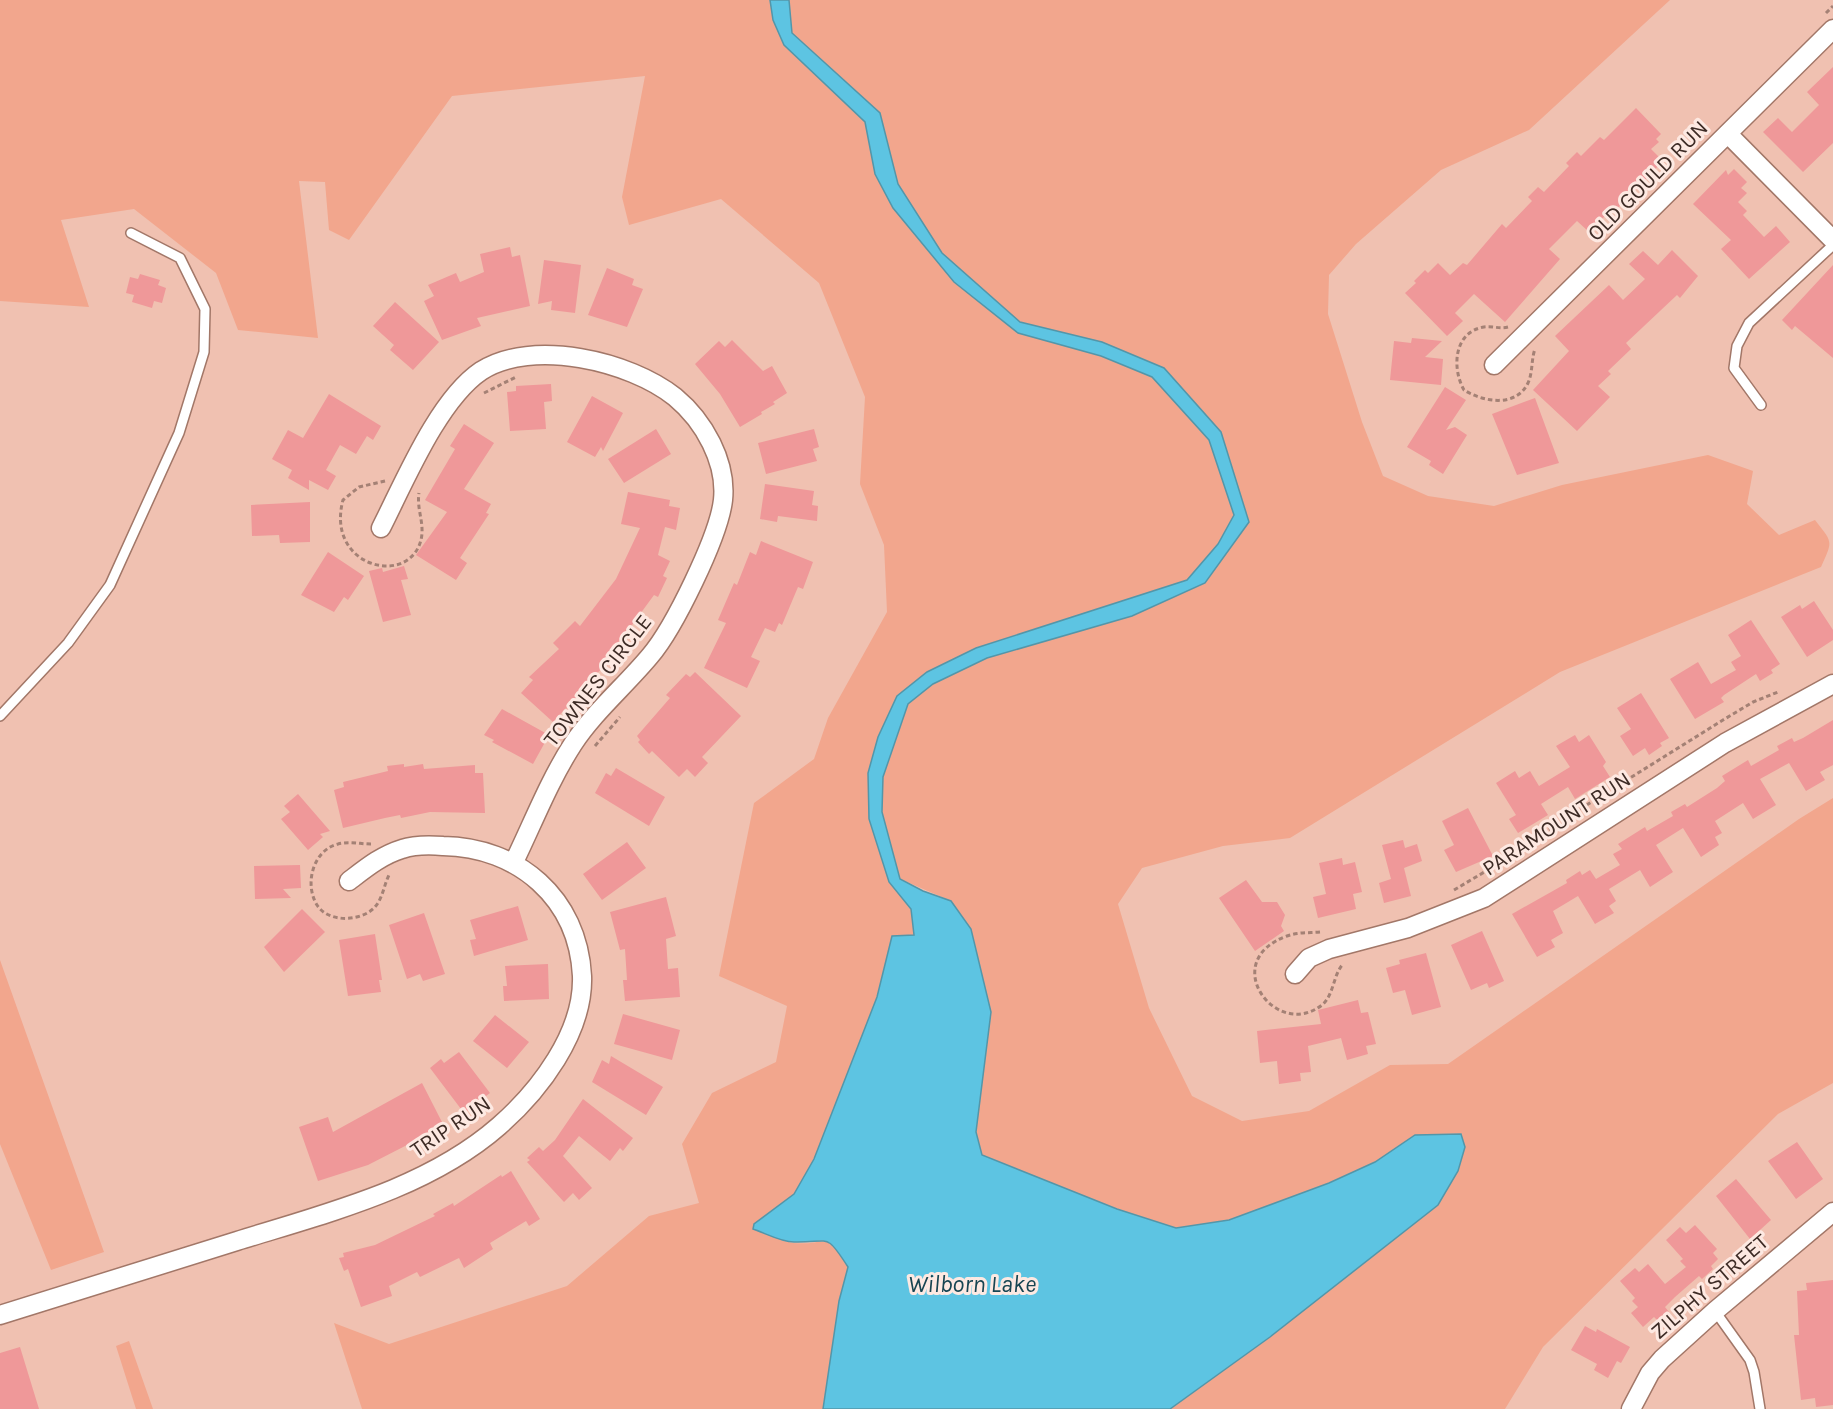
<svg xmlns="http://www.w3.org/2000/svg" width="1833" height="1409" font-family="Karla,sans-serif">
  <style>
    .green { fill: #f2a68d }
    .water { fill: #5dc4e2; stroke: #5396a9; stroke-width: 1.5 }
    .building { fill: #ef9899 }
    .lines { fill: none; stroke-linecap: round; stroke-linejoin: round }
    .lane-casing { stroke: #a27768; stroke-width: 12 }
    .street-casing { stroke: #a27768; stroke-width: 21 }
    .path { stroke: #a48175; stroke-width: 3; stroke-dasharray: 4.5 3; stroke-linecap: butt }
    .lane { stroke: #fff; stroke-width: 9 }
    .street { stroke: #fff; stroke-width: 18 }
    .labels { text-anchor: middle; stroke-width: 6; stroke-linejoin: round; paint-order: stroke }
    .street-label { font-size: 22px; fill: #3d2b25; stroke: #fde9e2 }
    .water-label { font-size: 24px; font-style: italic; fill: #174552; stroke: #fde9e2 }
  </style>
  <rect width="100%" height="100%" fill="#f0c1b1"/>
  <!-- green -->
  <path class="green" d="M 0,0 L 770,0 L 773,20 L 784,45 L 865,122 L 875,174 L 893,208 L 1018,333 L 1101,356 L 1152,377 L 1209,440 L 1234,515 L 1218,544 L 1187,580 L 976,648 L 927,672 L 897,696 L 868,773 L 889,882 L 911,909 L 914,935 L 892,936 L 877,997 L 814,1159 L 794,1194 L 755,1223 C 765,1229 781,1242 793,1243 C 829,1246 823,1228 848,1267 L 839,1301 L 823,1409 L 362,1409 L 334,1323 L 389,1344 L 567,1286 L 649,1216 L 699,1203 L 682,1144 L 712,1093 L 776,1062 L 787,1006 L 719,976 L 754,803 L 814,759 L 828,718 L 887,612 L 884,545 L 860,484 L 865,397 L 819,283 L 721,199 L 629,225 L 622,197 L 645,76 L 452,96 L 349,240 L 329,230 L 325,182 L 299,181 L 318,338 L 238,330 L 216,273 L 134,209 L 61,220 L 89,307 L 0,301 Z
    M 789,0 L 1670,0 L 1529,130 L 1441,170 L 1356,244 L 1329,275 L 1328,314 L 1362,422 L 1383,476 L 1428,496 L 1494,506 L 1562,485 L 1708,455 L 1753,471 L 1747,504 L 1779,535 L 1815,520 C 1833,543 1833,540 1821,567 L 1560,672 L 1290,838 L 1223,846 L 1142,868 L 1118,904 L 1149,1008 L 1192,1096 L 1242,1121 L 1309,1111 L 1390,1065 L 1448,1064 L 1799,819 L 1833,798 L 1833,1083 L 1778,1114 L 1543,1347 L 1505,1409 L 1170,1409 L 1270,1337 L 1438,1205 L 1458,1171 L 1465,1147 L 1461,1134 L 1415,1135 L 1375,1162 L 1329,1183 L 1229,1220 L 1176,1228 L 1117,1209 L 982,1155 L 976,1132 L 991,1012 L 971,929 L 951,901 L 900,879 L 882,812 L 883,777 L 908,704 L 933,684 L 987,658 L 1132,616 L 1205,583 L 1249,522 L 1221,432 L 1164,368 L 1102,342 L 1020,322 L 942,253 L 898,184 L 880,113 L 792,33 Z
    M 0,960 L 104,1252 L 51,1270 L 0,1144 Z
    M 129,1341 L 153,1409 L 136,1409 L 116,1346 Z"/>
  <!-- water -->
  <path class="water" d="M 770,0 L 789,0 L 792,33 L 880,113 L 898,184 L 942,253 L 1020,322 L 1102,342 L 1164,368 L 1221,432 L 1249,522 L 1205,583 L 1132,616 L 987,658 L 933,684 L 908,704 L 883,777 L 882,812 L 900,879 L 923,891 L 951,901 L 971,929 L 991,1012 L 976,1132 L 982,1155 L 1117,1209 L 1176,1228 L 1229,1220 L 1329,1183 L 1375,1162 L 1415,1135 L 1461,1134 L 1465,1147 L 1458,1171 L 1438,1205 L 1270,1337 L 1170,1409 L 823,1409 L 839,1301 L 848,1267 C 825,1231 830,1243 794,1242 C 781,1242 765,1233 753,1229 L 754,1224 L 794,1194 L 814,1159 L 877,997 L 892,936 L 914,935 L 911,909 L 889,882 L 869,819 L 868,773 L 878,737 L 897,696 L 927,672 L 976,648 L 1187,580 L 1218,544 L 1234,515 L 1209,440 L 1152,377 L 1101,356 L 1018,333 L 954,282 L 893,208 L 875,174 L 865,122 L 784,45 L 773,20 Z"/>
  <!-- building -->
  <path class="building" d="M 1833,67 L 1833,143 L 1803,172 L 1763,132 L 1778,118 L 1792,132 L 1819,105 L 1807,92 Z
    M 1636,108 L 1661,134 L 1656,139 L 1659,142 L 1651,149 L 1663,161 L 1615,211 L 1612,209 L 1589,232 L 1577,221 L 1549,249 L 1560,259 L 1505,322 L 1474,294 L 1455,313 L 1463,321 L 1447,336 L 1405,293 L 1416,283 L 1414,281 L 1425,270 L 1428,273 L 1438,263 L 1450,275 L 1463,263 L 1467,265 L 1502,224 L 1506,228 L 1532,201 L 1528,197 L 1538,187 L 1544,192 L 1569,166 L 1566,163 L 1577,152 L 1581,156 L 1600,137 L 1604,140 Z
    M 1734,169 L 1747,182 L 1741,188 L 1747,193 L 1738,202 L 1747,211 L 1743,215 L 1764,237 L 1776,226 L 1790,242 L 1749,279 L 1721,249 L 1731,240 L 1693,204 L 1726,170 L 1728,175 Z
    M 510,247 L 512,257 L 520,255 L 530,306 L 477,318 L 481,326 L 442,340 L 424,301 L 434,296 L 428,285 L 456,273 L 460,282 L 484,272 L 480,254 Z
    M 1672,250 L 1698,276 L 1680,298 L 1677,295 L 1626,343 L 1631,349 L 1608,371 L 1611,374 L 1598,386 L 1610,397 L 1577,431 L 1533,390 L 1569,351 L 1555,336 L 1609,285 L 1623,300 L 1645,279 L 1629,264 L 1643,251 L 1658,265 Z
    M 544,260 L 581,265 L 575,313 L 551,310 L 552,301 L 538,304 Z
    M 1833,265 L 1833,358 L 1795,326 L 1792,330 L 1782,320 Z
    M 607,268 L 634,279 L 632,285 L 643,289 L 627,327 L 588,315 Z
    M 140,274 L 160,280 L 158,285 L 166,288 L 162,303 L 154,301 L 152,308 L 132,302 L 134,295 L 126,293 L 130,277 L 138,279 Z
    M 395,302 L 439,342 L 413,370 L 390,350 L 394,345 L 373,326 Z
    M 1412,338 L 1442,341 L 1425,357 L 1443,359 L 1441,385 L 1390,380 L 1394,341 L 1411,343 Z
    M 732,340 L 763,371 L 772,366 L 787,393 L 773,402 L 775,404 L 761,412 L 762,414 L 740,427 L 720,394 L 695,364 L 719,341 L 725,347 Z
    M 551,384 L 552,401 L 544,402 L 546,429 L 510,431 L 507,392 L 516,391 L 516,386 Z
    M 1445,387 L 1466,400 L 1446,430 L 1455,427 L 1467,435 L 1443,474 L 1429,465 L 1431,461 L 1407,447 Z
    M 329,394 L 381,426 L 373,440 L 367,436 L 356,454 L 340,445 L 326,470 L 336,476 L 328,490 L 309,480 L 309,490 L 288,478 L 292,470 L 272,459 L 288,430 L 303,438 Z
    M 592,396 L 623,413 L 603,451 L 601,447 L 595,457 L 567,442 Z
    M 1535,398 L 1559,463 L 1517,475 L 1492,414 Z
    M 464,424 L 494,443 L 464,489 L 491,504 L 486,513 L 489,514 L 460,558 L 467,563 L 456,580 L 416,555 L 447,512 L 425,500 L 455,449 L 450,446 Z
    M 656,429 L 671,454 L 624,483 L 608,459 Z
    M 814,429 L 819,447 L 813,449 L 817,461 L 766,474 L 758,443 Z
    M 765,484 L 814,491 L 812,505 L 818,506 L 817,521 L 778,516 L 777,522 L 760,519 Z
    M 628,492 L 670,500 L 669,506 L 680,508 L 676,530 L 665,527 L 658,555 L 670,561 L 663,576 L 667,578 L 658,597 L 654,595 L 610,655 L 612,658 L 579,692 L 583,696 L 569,711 L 566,708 L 553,722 L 521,693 L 533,680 L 529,677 L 559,649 L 553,643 L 575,621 L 580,626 L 616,579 L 640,528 L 621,524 Z
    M 310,502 L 310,542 L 280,543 L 279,535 L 252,536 L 251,505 Z
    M 761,541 L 813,562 L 803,589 L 798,587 L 782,625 L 779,623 L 775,632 L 765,628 L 751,657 L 760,661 L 747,688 L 704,668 L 726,623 L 718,620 L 734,583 L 737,585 L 750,552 L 756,555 Z
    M 328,552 L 364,576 L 348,600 L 344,597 L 334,612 L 301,595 Z
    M 404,566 L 408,579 L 401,580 L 411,615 L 383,622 L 369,571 L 382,568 L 383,572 Z
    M 1814,601 L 1833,630 L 1833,640 L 1807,657 L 1781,617 L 1800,605 L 1802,609 Z
    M 1751,620 L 1780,664 L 1771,670 L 1773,673 L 1760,681 L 1756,674 L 1724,695 L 1721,698 L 1724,702 L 1695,719 L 1670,679 L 1698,662 L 1711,684 L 1736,670 L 1731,662 L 1741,656 L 1728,635 Z
    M 695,672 L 741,716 L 702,757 L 708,763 L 695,777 L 687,769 L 679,777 L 652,751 L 649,754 L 638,742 L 640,740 L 637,736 L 670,698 L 666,695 L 686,674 L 690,677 Z
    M 1641,693 L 1669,738 L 1660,743 L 1662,746 L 1649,755 L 1645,748 L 1633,756 L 1620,736 L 1631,729 L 1617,708 Z
    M 502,709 L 549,735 L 533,764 L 492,742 L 494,740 L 484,735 Z
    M 1833,720 L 1833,765 L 1820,772 L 1825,780 L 1806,791 L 1789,763 L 1760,779 L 1776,805 L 1753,819 L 1743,803 L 1715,821 L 1722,833 L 1715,837 L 1719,845 L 1701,857 L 1683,828 L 1656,845 L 1673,872 L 1650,887 L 1640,870 L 1609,889 L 1616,901 L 1609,906 L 1614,913 L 1595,924 L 1578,896 L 1553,911 L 1563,933 L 1551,940 L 1555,947 L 1537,957 L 1512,914 L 1567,883 L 1566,880 L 1580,871 L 1582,875 L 1590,870 L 1596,879 L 1620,865 L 1613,854 L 1622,849 L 1618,844 L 1645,827 L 1647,831 L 1673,816 L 1671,812 L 1685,804 L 1687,807 L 1717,788 L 1725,781 L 1722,776 L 1748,760 L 1751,766 L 1779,750 L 1777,746 L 1792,738 L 1794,742 L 1803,738 Z
    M 1575,735 L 1579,742 L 1589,735 L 1606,762 L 1603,766 L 1610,777 L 1575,799 L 1568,787 L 1541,804 L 1548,815 L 1518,833 L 1509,819 L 1516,815 L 1496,783 L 1515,771 L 1519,778 L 1530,771 L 1539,786 L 1570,767 L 1556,746 Z
    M 404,764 L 404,767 L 423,764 L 424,769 L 475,765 L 475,773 L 483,773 L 485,813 L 430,812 L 401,818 L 400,815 L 385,818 L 343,828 L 334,790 L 344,787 L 343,782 L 388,771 L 387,766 Z
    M 616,768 L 665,797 L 649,826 L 595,793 L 606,773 L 611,776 Z
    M 298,794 L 330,831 L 320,834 L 323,837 L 308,850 L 281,819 L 290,812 L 284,806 Z
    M 1468,808 L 1493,856 L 1456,872 L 1444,850 L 1454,845 L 1442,821 Z
    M 1403,840 L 1405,848 L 1417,844 L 1422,861 L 1404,868 L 1411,896 L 1384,903 L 1379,883 L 1391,879 L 1382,845 Z
    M 627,842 L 646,868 L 602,900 L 583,874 Z
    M 1342,858 L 1343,865 L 1355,862 L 1362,892 L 1353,894 L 1356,909 L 1318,918 L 1313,897 L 1326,894 L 1319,863 Z
    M 300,865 L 301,888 L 283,889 L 291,898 L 255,899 L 254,866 Z
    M 1246,880 L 1262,902 L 1277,902 L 1285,915 L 1281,926 L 1284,931 L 1255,951 L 1219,898 Z
    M 666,897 L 676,936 L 666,939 L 668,969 L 678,968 L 680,997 L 625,1001 L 623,980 L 627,980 L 625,949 L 620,950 L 610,912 Z
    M 518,906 L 528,940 L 474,956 L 470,940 L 476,939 L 470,920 Z
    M 302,909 L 325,932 L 284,972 L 264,947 Z
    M 424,913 L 445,974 L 423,981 L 420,974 L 407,979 L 389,925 Z
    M 1482,931 L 1504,981 L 1489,988 L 1487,983 L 1471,990 L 1451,945 Z
    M 375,934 L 382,980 L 379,980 L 381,992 L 348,996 L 339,940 Z
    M 1426,953 L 1441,1007 L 1412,1015 L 1405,990 L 1393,993 L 1386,968 L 1400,964 L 1399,960 Z
    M 548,964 L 549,999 L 504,1001 L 503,986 L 507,986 L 505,966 Z
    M 1358,1000 L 1361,1013 L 1368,1012 L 1376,1044 L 1366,1046 L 1368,1054 L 1347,1060 L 1341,1038 L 1308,1046 L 1311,1072 L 1300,1073 L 1301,1081 L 1279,1084 L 1277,1061 L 1260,1063 L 1257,1031 L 1321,1024 L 1318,1010 Z
    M 623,1014 L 680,1030 L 672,1060 L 614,1044 Z
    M 495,1015 L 529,1042 L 507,1068 L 473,1041 Z
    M 459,1052 L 490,1093 L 464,1113 L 430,1068 L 441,1059 L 444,1063 Z
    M 611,1056 L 663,1087 L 646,1115 L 592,1082 L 602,1060 L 609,1064 Z
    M 422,1083 L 444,1126 L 368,1165 L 318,1181 L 299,1127 L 328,1117 L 333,1132 Z
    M 583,1099 L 633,1138 L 623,1151 L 620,1148 L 610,1161 L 579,1136 L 563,1156 L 592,1188 L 579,1200 L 573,1193 L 564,1202 L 527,1162 L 530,1160 L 527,1158 L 539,1147 L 543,1151 L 555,1140 Z
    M 1797,1142 L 1823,1179 L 1796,1199 L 1768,1161 Z
    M 511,1171 L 540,1219 L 529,1226 L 526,1221 L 490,1243 L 493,1249 L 464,1268 L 459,1258 L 420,1277 L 417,1272 L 389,1286 L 392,1296 L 361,1307 L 348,1269 L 344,1271 L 339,1258 L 344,1257 L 343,1253 L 375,1245 L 435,1216 L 433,1214 L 453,1203 L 454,1206 L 501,1175 L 502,1177 Z
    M 1736,1179 L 1771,1220 L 1750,1239 L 1716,1196 Z
    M 1695,1225 L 1717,1249 L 1713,1253 L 1718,1259 L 1711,1266 L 1713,1269 L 1702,1279 L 1699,1276 L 1675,1297 L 1665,1307 L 1669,1312 L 1658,1321 L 1654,1317 L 1643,1327 L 1631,1313 L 1638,1307 L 1632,1301 L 1635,1298 L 1620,1281 L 1635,1268 L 1639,1272 L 1648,1264 L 1665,1284 L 1686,1267 L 1680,1261 L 1683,1259 L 1666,1240 L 1680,1227 L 1686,1233 Z
    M 1833,1280 L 1833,1405 L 1816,1407 L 1815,1398 L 1801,1400 L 1794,1335 L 1799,1335 L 1797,1291 L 1807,1290 L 1806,1283 Z
    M 1585,1326 L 1596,1332 L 1597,1329 L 1630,1347 L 1621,1363 L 1617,1361 L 1608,1378 L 1594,1370 L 1597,1364 L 1571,1350 Z
    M 20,1347 L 39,1409 L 0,1409 L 0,1353 Z"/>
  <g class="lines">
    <defs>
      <path id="lane" d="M 1761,405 L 1734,368 L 1737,346 L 1749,323 L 1833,245
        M 0,716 L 68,643 L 110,585 L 179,433 L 204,352 L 205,309 L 180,258 L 131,233
        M 1715,1311 L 1750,1360 L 1754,1372 L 1760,1409"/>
      <path id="street" d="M 1728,134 L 1833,240
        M 1494,365 L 1833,29
        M 381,528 C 404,483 438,400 481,371 C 532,338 630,361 675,397 C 704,421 727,462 723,500 C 719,536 674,628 650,656 C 625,686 594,712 573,744 C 549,781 533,823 514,862
        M 1295,974 L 1309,958 L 1329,949 L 1408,928 L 1484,898 L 1725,743 L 1833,684
        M 0,1315 C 79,1291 158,1266 237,1241 C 326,1213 427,1189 499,1126 C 539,1091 584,1033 582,976 C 578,898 518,847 443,846 C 431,845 414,845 402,849 C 382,855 366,868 349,881
        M 1631,1409 L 1650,1373 L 1662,1359 L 1715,1311 L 1833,1212"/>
    </defs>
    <!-- lane casing -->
    <use href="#lane" class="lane-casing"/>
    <!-- street casing -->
    <use href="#street" class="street-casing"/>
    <!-- path -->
    <path class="path" d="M 1826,13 L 1833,6
      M 1508,327 C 1500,329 1492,326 1484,327 C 1453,332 1452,369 1464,390 C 1483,402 1516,408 1528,383 C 1533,372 1531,360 1535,349
      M 484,393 L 516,377
      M 385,481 L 359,487 L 343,500 C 326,563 399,585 418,548 C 428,528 416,512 419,493
      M 595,746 L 620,717
      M 371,844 C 360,844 349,841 338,844 C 313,850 304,884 317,905 C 328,923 361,922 375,907 C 383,898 384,884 390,873
      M 1454,890 L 1513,855 L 1569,816 L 1723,720 L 1753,702 L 1778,692
      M 1320,932 C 1309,933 1298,932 1287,936 C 1217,961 1276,1041 1322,1005 C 1334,995 1333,975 1343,964"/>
    <!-- lane -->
    <use href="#lane" class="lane"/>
    <!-- street -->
    <use href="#street" class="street"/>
  </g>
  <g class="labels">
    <!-- street labels -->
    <g class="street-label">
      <text transform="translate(1647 180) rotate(-45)" y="8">OLD GOULD RUN</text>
      <text transform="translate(597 680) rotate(-52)" y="8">TOWNES CIRCLE</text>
      <text transform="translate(1556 823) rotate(-33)" y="8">PARAMOUNT RUN</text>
      <text transform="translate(450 1126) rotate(-34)" y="8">TRIP RUN</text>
      <text transform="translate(1709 1286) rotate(-41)" y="8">ZILPHY STREET</text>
    </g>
    <!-- water labels -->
    <g class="water-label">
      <text x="972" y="1292">Wilborn Lake</text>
    </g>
  </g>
</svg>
